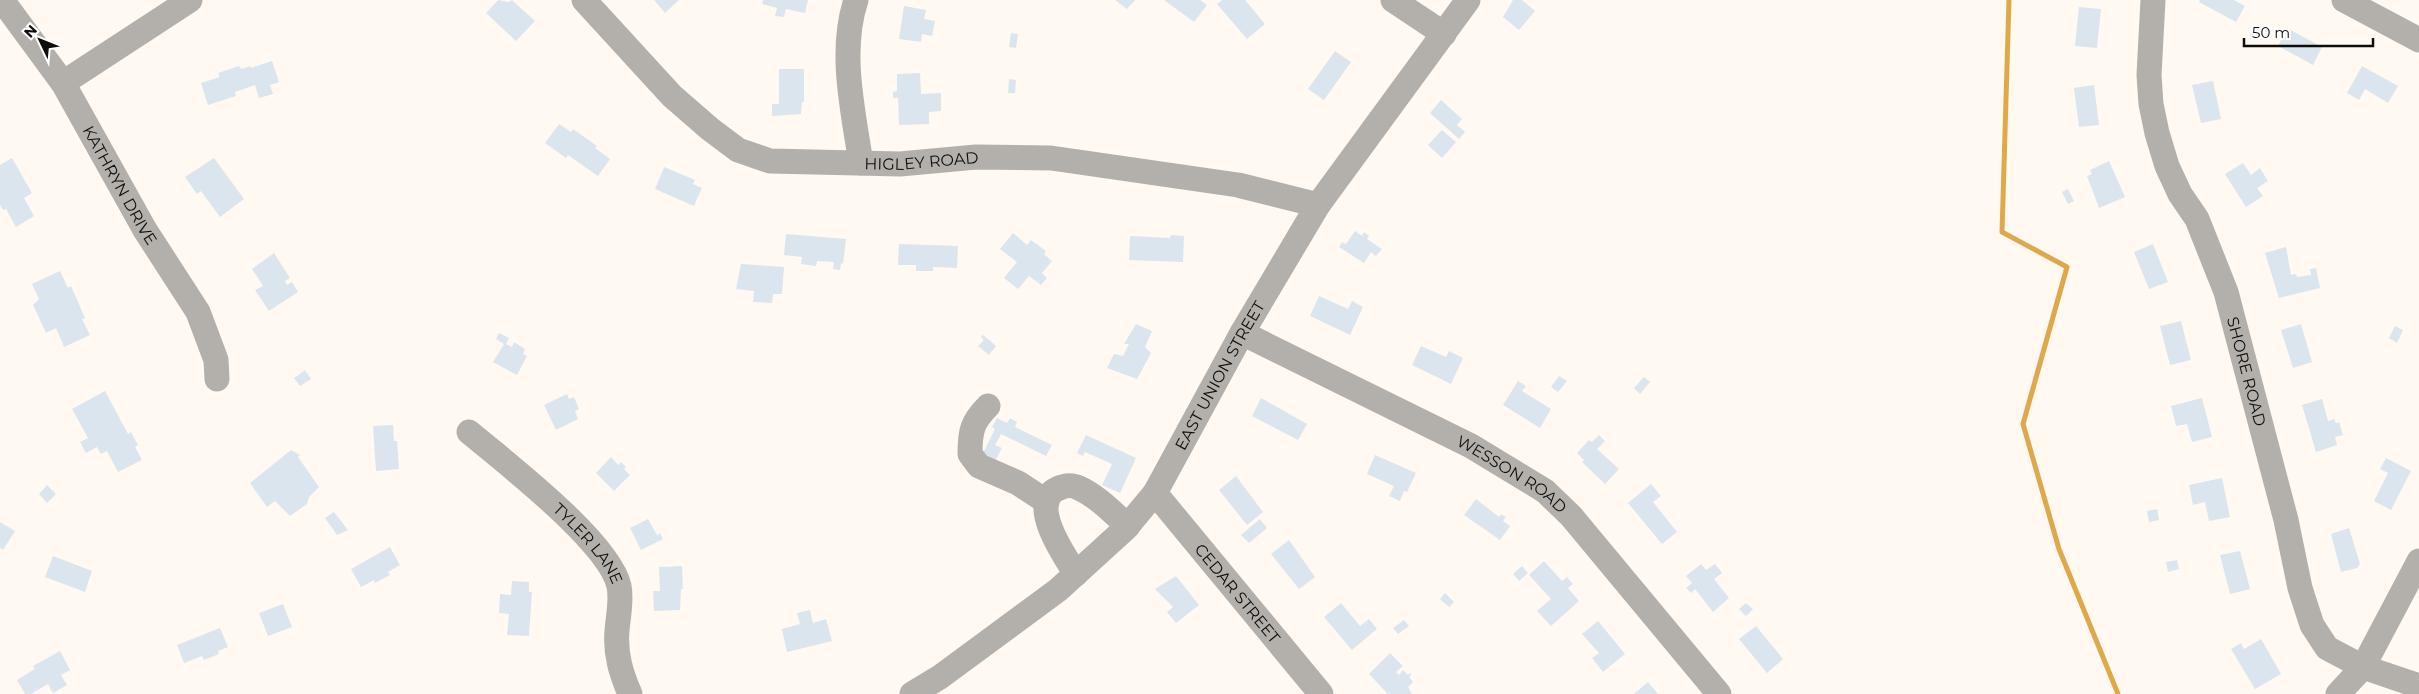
<svg xmlns="http://www.w3.org/2000/svg" width="2419" height="694" font-family="Montserrat,sans-serif">
  <style>
    .lines { fill: none; stroke-linecap: round; stroke-linejoin: round }
    .stream { stroke: #dfa94b; stroke-width: 5 }
    .building { fill: #dbe5ed }
    .minor { stroke: #b3b0ab; stroke-width: 25 }
    .labels { text-anchor: middle; stroke-width: 5; stroke-linejoin: round; paint-order: stroke }
    .street-label { font-size: 16px; fill: #0e0c09; stroke: #fff }
  </style>
  <rect width="100%" height="100%" fill="#fff9f1"/>
  <g class="lines">
    <!-- stream -->
    <path class="stream" d="M 2009,0 L 2002,232 L 2067,267 L 2023,424 L 2059,549 L 2118,694"/>
  </g>
  <!-- building -->
  <path class="building" d="M 498,0 L 509,2 L 512,0 L 535,21 L 516,41 L 486,13 Z
    M 654,0 L 679,0 L 665,13 Z
    M 763,0 L 808,0 L 805,13 L 786,9 L 784,17 L 775,16 L 777,8 L 762,4 Z
    M 1115,0 L 1135,0 L 1127,9 Z
    M 1164,0 L 1200,0 L 1207,5 L 1194,22 Z
    M 1222,0 L 1245,0 L 1265,24 L 1247,39 L 1217,4 Z
    M 1513,0 L 1522,0 L 1535,11 L 1519,30 L 1503,17 Z
    M 2200,0 L 2234,0 L 2245,6 L 2236,22 L 2199,2 Z
    M 904,6 L 926,10 L 924,19 L 935,21 L 932,36 L 922,34 L 921,42 L 899,39 Z
    M 2079,7 L 2101,9 L 2097,48 L 2075,46 Z
    M 2287,28 L 2322,47 L 2313,65 L 2278,46 Z
    M 1011,33 L 1018,34 L 1016,48 L 1009,47 Z
    M 1335,51 L 1351,62 L 1324,100 L 1308,89 Z
    M 272,61 L 279,82 L 270,85 L 273,94 L 259,98 L 255,85 L 235,92 L 236,96 L 208,105 L 201,83 L 220,77 L 218,73 L 239,66 L 241,69 L 251,66 L 251,68 Z
    M 2362,66 L 2398,86 L 2388,103 L 2365,89 L 2359,100 L 2347,93 Z
    M 779,69 L 804,69 L 804,102 L 802,102 L 801,114 L 772,116 L 772,104 L 779,104 Z
    M 920,73 L 921,94 L 941,93 L 941,111 L 929,112 L 929,124 L 899,125 L 898,98 L 893,98 L 893,92 L 897,91 L 897,74 Z
    M 1009,79 L 1016,80 L 1015,93 L 1008,93 Z
    M 2213,81 L 2221,119 L 2201,123 L 2192,85 Z
    M 2094,85 L 2099,125 L 2079,127 L 2074,88 Z
    M 1441,100 L 1462,119 L 1457,125 L 1465,132 L 1459,139 L 1430,113 Z
    M 559,124 L 571,132 L 573,129 L 597,146 L 595,148 L 610,159 L 598,176 L 568,155 L 566,158 L 545,143 Z
    M 1442,130 L 1456,142 L 1442,158 L 1428,145 Z
    M 12,158 L 32,193 L 24,198 L 34,216 L 16,227 L 6,209 L 3,210 L 0,205 L 0,165 Z
    M 214,158 L 244,199 L 220,217 L 201,191 L 197,194 L 185,177 Z
    M 2109,161 L 2125,197 L 2099,208 L 2087,176 L 2092,174 L 2090,170 Z
    M 2243,163 L 2251,175 L 2260,168 L 2268,181 L 2257,188 L 2263,196 L 2246,207 L 2225,174 Z
    M 664,167 L 695,180 L 693,184 L 702,188 L 694,206 L 655,189 Z
    M 2068,189 L 2074,201 L 2068,204 L 2062,192 Z
    M 1355,231 L 1362,236 L 1364,232 L 1369,236 L 1367,239 L 1382,249 L 1376,256 L 1371,252 L 1364,263 L 1339,247 L 1342,242 L 1346,244 Z
    M 1013,233 L 1027,245 L 1031,240 L 1046,251 L 1044,254 L 1052,261 L 1042,273 L 1047,278 L 1041,285 L 1029,276 L 1018,289 L 1004,278 L 1017,262 L 1000,249 Z
    M 786,234 L 846,239 L 843,264 L 841,263 L 840,270 L 833,269 L 834,262 L 817,261 L 816,266 L 801,264 L 802,257 L 784,255 Z
    M 1171,235 L 1184,236 L 1183,262 L 1129,260 L 1130,236 L 1170,238 Z
    M 899,244 L 958,246 L 957,268 L 933,267 L 933,271 L 916,271 L 916,265 L 898,265 Z
    M 2153,244 L 2168,282 L 2149,289 L 2134,252 Z
    M 2286,247 L 2291,275 L 2296,274 L 2297,277 L 2311,275 L 2310,269 L 2316,268 L 2320,288 L 2279,298 L 2265,253 Z
    M 274,253 L 290,278 L 285,281 L 287,285 L 292,282 L 298,292 L 269,311 L 255,290 L 263,286 L 252,269 Z
    M 741,264 L 784,267 L 782,294 L 773,294 L 772,303 L 753,302 L 754,291 L 736,289 Z
    M 60,271 L 68,288 L 71,286 L 85,318 L 82,319 L 90,335 L 64,347 L 56,328 L 46,333 L 33,305 L 39,299 L 32,284 Z
    M 1319,296 L 1348,309 L 1352,301 L 1363,307 L 1350,335 L 1310,316 Z
    M 2181,321 L 2191,360 L 2170,365 L 2160,326 Z
    M 1136,324 L 1152,331 L 1145,347 L 1151,353 L 1137,379 L 1107,368 L 1114,354 L 1123,356 L 1129,344 L 1124,344 Z
    M 2301,324 L 2312,362 L 2293,368 L 2281,330 Z
    M 2395,326 L 2403,330 L 2397,343 L 2389,338 Z
    M 499,333 L 509,338 L 506,344 L 512,347 L 514,342 L 525,349 L 523,354 L 527,356 L 517,375 L 493,362 L 504,344 L 496,339 Z
    M 983,335 L 996,346 L 989,355 L 978,346 L 984,340 L 981,337 Z
    M 1421,346 L 1446,357 L 1449,351 L 1463,358 L 1451,384 L 1412,365 Z
    M 305,370 L 311,379 L 300,386 L 294,378 Z
    M 1559,376 L 1567,381 L 1558,392 L 1551,387 Z
    M 1644,377 L 1650,382 L 1640,394 L 1634,388 Z
    M 1518,381 L 1526,386 L 1522,391 L 1551,409 L 1540,428 L 1503,405 Z
    M 105,391 L 128,434 L 131,432 L 138,445 L 135,447 L 142,460 L 118,472 L 107,451 L 101,454 L 97,447 L 86,453 L 80,442 L 88,438 L 72,409 Z
    M 567,394 L 569,399 L 574,397 L 579,409 L 575,411 L 578,419 L 556,430 L 544,405 Z
    M 1261,398 L 1307,424 L 1298,440 L 1252,416 Z
    M 2202,398 L 2212,437 L 2192,442 L 2187,424 L 2176,426 L 2171,406 Z
    M 2322,399 L 2328,421 L 2334,419 L 2336,423 L 2339,422 L 2343,435 L 2335,437 L 2337,445 L 2316,452 L 2302,405 Z
    M 997,418 L 1007,423 L 1010,418 L 1017,422 L 1015,427 L 1052,445 L 1046,456 L 1001,434 L 995,445 L 1002,448 L 993,465 L 980,459 L 995,429 L 992,427 Z
    M 393,425 L 394,441 L 397,441 L 399,469 L 376,471 L 373,426 Z
    M 1086,435 L 1136,458 L 1120,493 L 1102,485 L 1112,464 L 1085,452 L 1083,456 L 1077,453 Z
    M 1599,435 L 1605,441 L 1597,449 L 1619,469 L 1605,484 L 1582,462 L 1584,460 L 1577,453 L 1589,440 L 1592,442 Z
    M 291,450 L 300,455 L 298,457 L 319,487 L 309,497 L 307,504 L 290,516 L 275,501 L 267,507 L 250,483 Z
    M 1375,455 L 1416,473 L 1407,492 L 1404,491 L 1400,501 L 1389,496 L 1394,486 L 1367,474 Z
    M 611,457 L 618,465 L 621,462 L 626,467 L 624,469 L 630,475 L 614,491 L 596,473 Z
    M 2386,458 L 2411,471 L 2391,510 L 2374,501 L 2388,473 L 2380,469 Z
    M 1236,476 L 1263,512 L 1247,525 L 1219,490 Z
    M 2222,478 L 2230,517 L 2209,521 L 2205,502 L 2193,505 L 2189,485 Z
    M 1651,484 L 1661,496 L 1653,502 L 1677,532 L 1662,544 L 1628,503 Z
    M 47,485 L 56,494 L 47,503 L 39,494 Z
    M 1476,499 L 1499,517 L 1501,514 L 1506,517 L 1503,521 L 1510,526 L 1500,540 L 1464,515 Z
    M 2157,509 L 2159,520 L 2149,522 L 2147,511 Z
    M 334,512 L 348,530 L 337,535 L 325,518 Z
    M 648,519 L 657,535 L 660,533 L 663,539 L 641,550 L 630,528 Z
    M 1260,519 L 1267,528 L 1249,543 L 1241,535 Z
    M 0,522 L 15,531 L 3,550 L 0,548 Z
    M 2349,528 L 2360,564 L 2357,568 L 2341,572 L 2331,534 Z
    M 1289,540 L 1315,577 L 1299,589 L 1271,554 Z
    M 390,547 L 400,565 L 388,572 L 390,575 L 375,583 L 374,580 L 361,587 L 351,569 Z
    M 2240,551 L 2250,589 L 2230,594 L 2220,555 Z
    M 53,556 L 92,571 L 85,592 L 45,577 Z
    M 2177,560 L 2179,569 L 2168,572 L 2166,562 Z
    M 1544,561 L 1562,581 L 1567,577 L 1573,584 L 1568,588 L 1579,601 L 1551,626 L 1537,611 L 1551,599 L 1529,575 Z
    M 1701,564 L 1706,570 L 1715,564 L 1722,573 L 1714,579 L 1729,598 L 1713,612 L 1695,589 L 1691,593 L 1686,588 L 1692,583 L 1686,576 Z
    M 682,566 L 683,589 L 681,589 L 680,610 L 654,611 L 653,591 L 660,591 L 659,567 Z
    M 1522,566 L 1528,573 L 1519,581 L 1513,574 Z
    M 1176,576 L 1199,605 L 1176,623 L 1167,612 L 1173,607 L 1155,589 Z
    M 512,581 L 529,582 L 529,592 L 532,592 L 529,636 L 507,635 L 509,614 L 499,613 L 500,594 L 511,595 Z
    M 1445,593 L 1454,602 L 1449,607 L 1440,599 Z
    M 1341,603 L 1360,626 L 1369,619 L 1377,629 L 1352,650 L 1324,617 Z
    M 1746,603 L 1753,609 L 1746,616 L 1739,609 Z
    M 283,604 L 292,627 L 268,636 L 259,613 Z
    M 810,610 L 813,623 L 826,619 L 832,641 L 787,652 L 782,629 L 800,624 L 797,613 Z
    M 1404,620 L 1409,626 L 1398,634 L 1393,628 Z
    M 1598,621 L 1625,654 L 1603,672 L 1592,658 L 1599,653 L 1582,634 Z
    M 1756,626 L 1783,659 L 1767,673 L 1739,639 Z
    M 220,628 L 228,647 L 218,651 L 219,654 L 204,660 L 202,656 L 184,663 L 177,645 Z
    M 2261,639 L 2281,674 L 2255,689 L 2231,649 L 2241,643 L 2244,649 Z
    M 60,651 L 70,670 L 61,675 L 67,685 L 53,693 L 48,684 L 31,694 L 25,694 L 17,680 L 35,669 L 33,666 Z
    M 1390,653 L 1403,666 L 1396,672 L 1399,675 L 1403,670 L 1408,675 L 1410,673 L 1411,675 L 1409,677 L 1413,682 L 1408,687 L 1412,694 L 1388,694 L 1369,674 Z
    M 1648,682 L 1658,694 L 1634,694 Z"/>
  <g class="lines">
    <!-- minor -->
    <g class="minor">
      <path id="s1" d="M 2,0 L 63,83 L 145,230 L 198,312 L 216,360 L 217,379"/>
      <path id="s2" d="M 584,0 L 672,96 L 710,129 L 738,150 L 770,161 L 900,164 L 976,157 L 1051,158 L 1238,185 L 1318,205"/>
      <path d="M 856,0 C 839,51 853,111 861,163"/>
      <path d="M 1393,0 L 1444,34"/>
      <path id="s3" d="M 2153,0 L 2149,75 L 2151,104 L 2157,133 L 2167,166 L 2180,194 L 2197,219 L 2226,292 L 2286,520 L 2300,588 L 2312,625 L 2327,648 L 2363,667 L 2419,686"/>
      <path d="M 2344,0 L 2419,40"/>
      <path d="M 63,83 L 190,0"/>
      <path id="s4" d="M 1242,333 L 1471,446 L 1545,491 L 1571,516 L 1719,694"/>
      <path d="M 988,406 C 972,422 970,431 970,454 L 979,466 L 1018,483 L 1047,502"/>
      <path id="s5" d="M 469,432 C 506,463 609,542 619,586 C 622,601 618,616 617,631 C 615,654 621,673 630,694"/>
      <path id="s6" d="M 1155,493 L 1321,694"/>
      <path d="M 1076,574 C 1066,558 1027,503 1057,489 C 1065,485 1071,484 1079,488 C 1097,496 1113,513 1128,526"/>
      <path id="s7" d="M 912,694 L 940,677 L 1058,590 L 1125,529 L 1155,493 L 1242,333 L 1318,205 L 1468,0"/>
      <path d="M 2338,694 L 2363,667 L 2419,561"/>
    </g>
  </g>
  <g class="labels">
    <!-- street labels -->
    <g class="street-label">
      <text dy="6" stroke="none"><textPath href="#s2" startOffset="401">HIGLEY ROAD</textPath></text>
      <text dy="6" stroke="none"><textPath href="#s1" startOffset="220">KATHRYN DRIVE</textPath></text>
      <text dy="6" stroke="none"><textPath href="#s3" startOffset="390">SHORE ROAD</textPath></text>
      <text dy="6" stroke="none"><textPath href="#s7" startOffset="451">EAST UNION STREET</textPath></text>
      <text dy="6" stroke="none"><textPath href="#s4" startOffset="305">WESSON ROAD</textPath></text>
      <text dy="6" stroke="none"><textPath href="#s5" startOffset="164">TYLER LANE</textPath></text>
      <text dy="6" stroke="none"><textPath href="#s6" startOffset="130">CEDAR STREET</textPath></text>
    </g>
  </g>
  <!-- north arrow -->
  <g transform="translate(40 40) rotate(313)" stroke="#ffffff" stroke-width="4" paint-order="stroke">
  <path d="M0-4L9 19L0 12L-9 19Z" fill="#0e0c09"/>
  <text y="-8" font-size="14" font-weight="bold" text-anchor="middle" fill="#0e0c09">N</text>
  </g>
  <!-- scale -->
  <path d="M2244 38v8h129v-8" fill="none" stroke="#0e0c09" stroke-width="2.5"/>
  <text x="2252" y="38" font-size="15" fill="#0e0c09" stroke="#ffffff" stroke-width="4" paint-order="stroke">50 m</text>
</svg>
